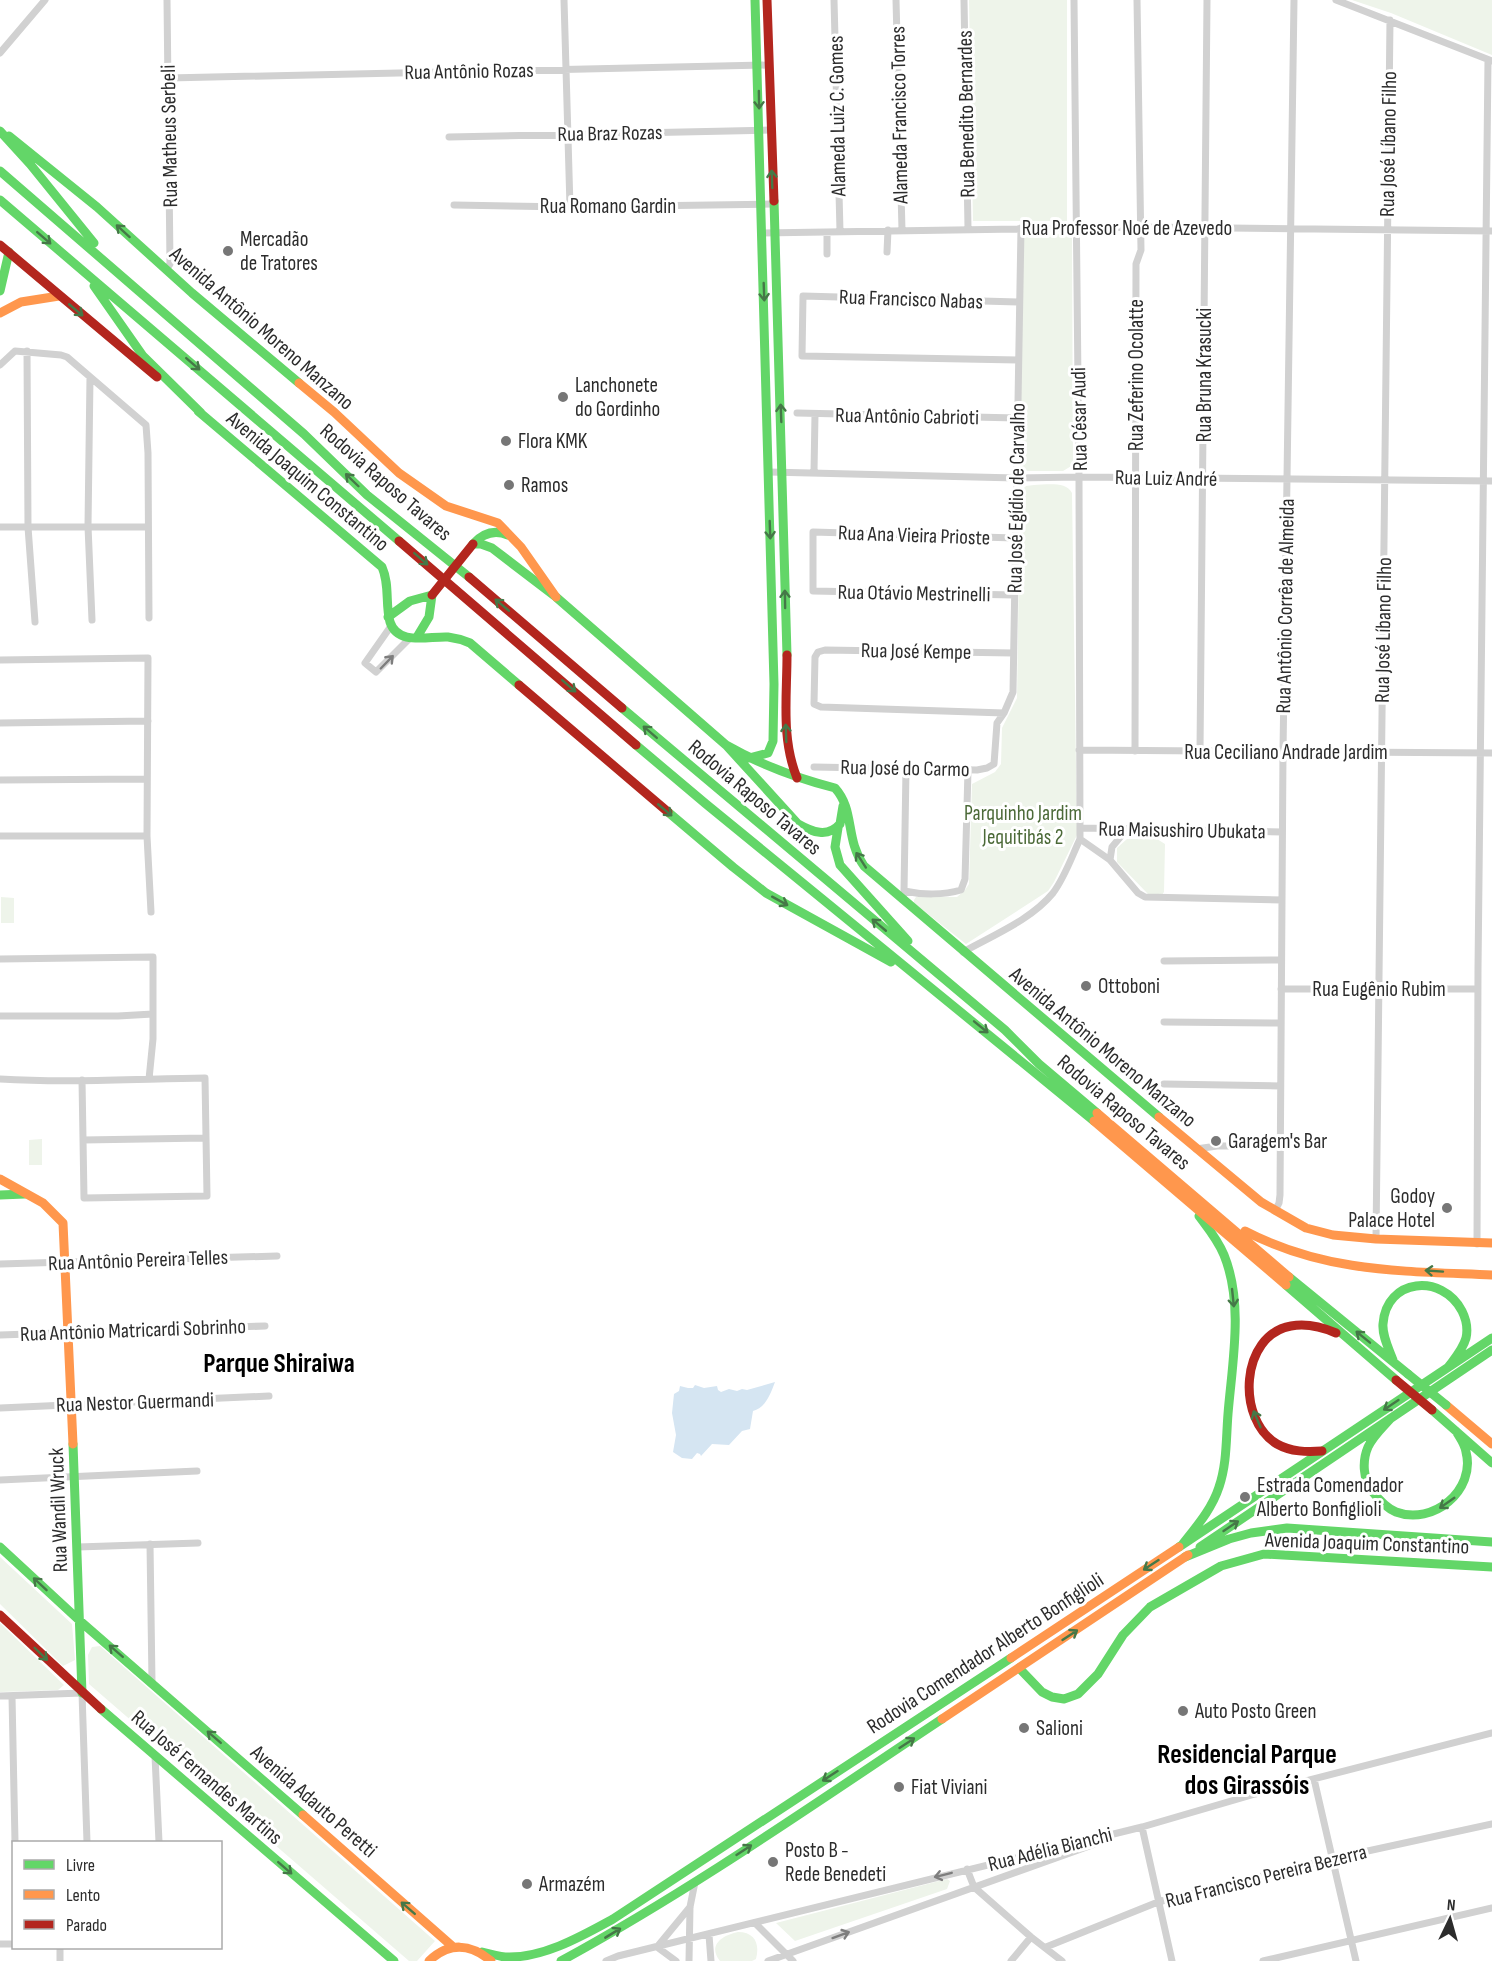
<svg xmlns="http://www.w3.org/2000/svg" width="1492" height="1961" font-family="'Sofia Sans Condensed',sans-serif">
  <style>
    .green { fill: #eef4ea }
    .water { fill: #d5e5f2 }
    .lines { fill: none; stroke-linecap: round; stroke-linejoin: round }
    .street { stroke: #d1d1d1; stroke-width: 7 }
    .fast { stroke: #63d668; stroke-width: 9 }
    .slow { stroke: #ff974d; stroke-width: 9 }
    .jam { stroke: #b3261e; stroke-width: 9 }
    .fast-bridge { stroke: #63d668; stroke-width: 9 }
    .jam-bridge { stroke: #b3261e; stroke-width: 9 }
    .oneway { stroke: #457847 }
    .oneway2 { stroke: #7e7e7e }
    .poi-dot { fill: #767676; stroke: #fff; stroke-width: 2 }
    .labels { text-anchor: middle; stroke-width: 6; stroke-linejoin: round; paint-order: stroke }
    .street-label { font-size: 21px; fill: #2c2c2c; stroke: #fff }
    .poi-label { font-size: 21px; fill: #2c2c2c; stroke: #fff; text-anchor: start }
    .park-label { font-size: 21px; fill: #4c6a38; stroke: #fff }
    .district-label { font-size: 27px; font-weight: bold; fill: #000; stroke: #fff }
  </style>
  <rect width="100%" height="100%" fill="#fff"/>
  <!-- green -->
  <path class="green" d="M 969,0 L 1067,0 L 1067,221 L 973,221 Z
    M 1352,0 L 1492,0 L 1492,55 L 1391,13 Z
    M 1029,233 L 1065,234 L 1072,238 L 1073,465 L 1063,471 L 1020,471 L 1022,237 Z
    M 1034,485 C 1046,485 1066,481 1072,493 L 1077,835 L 1054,882 L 1048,891 L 966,944 L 914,903 L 914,900 L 916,897 L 957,897 L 965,890 L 969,884 L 972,784 L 995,772 L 1001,764 L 1002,728 L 1017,698 L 1020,492 L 1026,486 Z
    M 1127,839 L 1157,839 L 1165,844 L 1164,892 L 1161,896 L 1148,894 L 1117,862 L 1117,848 Z
    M 1,897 L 14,898 L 14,923 L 1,923 Z
    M 42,1139 L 42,1165 L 29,1165 L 29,1140 Z
    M 0,1557 L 72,1624 L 75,1660 L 63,1666 L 0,1604 Z
    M 0,1623 L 64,1685 L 58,1690 L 0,1692 Z
    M 100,1646 L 435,1941 L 417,1961 L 409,1961 L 89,1684 L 88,1655 L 92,1647 Z
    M 947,1879 L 950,1881 L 947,1889 L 795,1941 L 776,1923 Z
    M 738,1932 C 755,1932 760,1944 756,1959 L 752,1961 L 720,1961 C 707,1945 723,1935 738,1932 Z"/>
  <!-- water -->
  <path class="water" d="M 775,1382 C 770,1395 766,1407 753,1411 L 750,1429 L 742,1431 L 729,1445 L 712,1444 L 701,1456 L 700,1454 L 697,1453 L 692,1459 L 682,1458 L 673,1452 L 676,1435 L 672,1413 L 674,1394 L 679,1391 L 680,1386 L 688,1388 L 693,1388 L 695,1385 L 704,1388 L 717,1386 L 718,1390 L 721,1392 L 729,1389 L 737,1391 L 742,1389 L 747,1390 Z"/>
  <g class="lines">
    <!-- street -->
    <path class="street" d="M 564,0 L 570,207
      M 834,0 L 840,231
      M 896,0 L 902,230
      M 964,0 L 968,228
      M 1336,0 L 1492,61
      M 0,53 L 45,0
      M 168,78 L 769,65
      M 449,137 L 770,130
      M 454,205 L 570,207 L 773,204
      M 762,233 L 1140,227 L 1492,231
      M 887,252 L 888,230
      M 827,254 L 827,232
      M 166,270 L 170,264 L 167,0
      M 27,351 L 28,527 L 35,622
      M 1018,360 L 802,356 L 803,296 L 1018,302
      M 0,365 L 15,351 L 61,355 L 67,357 L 146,425 L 148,453 L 149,618
      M 90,377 L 88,526 L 92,620
      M 797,413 L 1017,418
      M 769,472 L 1016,478 L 1079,477 L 1492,481
      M 814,472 L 815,414
      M 0,527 L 148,527
      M 1014,595 L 813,591 L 813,532 L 1015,538
      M 391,626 L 365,663 L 376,672 L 410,638
      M 0,660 L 148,658 L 147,836 L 151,912
      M 1004,713 L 821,707 L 814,704 L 815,657 L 818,652 L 825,650 L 1013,653
      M 0,723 L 148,721
      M 1079,750 L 1492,753
      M 1135,751 L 1136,264 L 1141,250 L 1137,0
      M 1200,751 L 1207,0
      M 814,767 L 977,770 L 987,768 L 994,764 L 997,723 L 1004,713 L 1013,692 L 1021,228
      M 0,780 L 147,779
      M 1081,828 L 1282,832
      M 0,836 L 147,836
      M 1080,839 L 1110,860 L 1138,893 L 1145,897 L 1282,900
      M 1110,860 L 1112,847 L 1127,829
      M 904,891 L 906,769
      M 903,900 L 904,891 C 922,895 944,895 961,890 L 965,879 L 968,770
      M 963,952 C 993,935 1031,920 1053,893 C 1065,877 1072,856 1080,839 L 1079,477 L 1074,0
      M 0,959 L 153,957 L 153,1039 L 149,1079
      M 1164,961 L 1281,960
      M 1281,989 L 1478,989
      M 0,1016 L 118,1016 L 153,1014
      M 1164,1022 L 1280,1023
      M 0,1079 C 68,1083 137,1079 205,1078 L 207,1196 L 84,1198 L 82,1080
      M 1164,1084 L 1280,1086
      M 83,1140 L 206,1138
      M 1196,1149 L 1217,1146 L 1280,1146
      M 1275,1211 L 1279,1203 L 1280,1195 L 1283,752 L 1294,0
      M 1376,1239 L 1390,20
      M 1477,1244 L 1478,969 L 1488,60
      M 0,1264 L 277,1256
      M 0,1335 L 265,1326
      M 0,1408 L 269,1396
      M 0,1480 L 197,1471
      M 150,1544 L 152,1682
      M 78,1547 L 198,1543
      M 0,1696 L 82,1693 L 87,1842
      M 12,1696 L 15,1842
      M 155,1756 L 159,1842
      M 1314,1779 L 1356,1961
      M 1142,1827 L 1172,1961
      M 967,1869 L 974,1887 L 1031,1937 L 1062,1961
      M 755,1923 L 793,1961
      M 709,1935 L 711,1961
      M 0,1944 L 14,1944
      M 657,1947 L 690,1907
      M 657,1947 L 676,1961
      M 1046,1947 L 1158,1902 L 1331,1859 L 1492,1824
      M 60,1948 L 60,1961
      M 606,1961 L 618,1956 L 1142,1827 L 1255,1794 L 1492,1733
      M 689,1961 L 690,1907 L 695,1882
      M 768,1961 L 1109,1839
      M 1011,1961 L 1031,1937
      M 1263,1961 L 1492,1908"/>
    <!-- fast -->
    <path class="fast" d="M 0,131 L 30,164 L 94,243
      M 9,136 L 97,207 L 192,293 L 299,383
      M 0,171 L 304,434 L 367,495 L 469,577
      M 0,200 L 399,541
      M 774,201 L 787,655
      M 94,286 L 143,356 L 201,413
      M 0,291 L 9,252
      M 198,411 L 382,567 C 390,585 385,604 390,622 C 398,646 428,636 448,637 C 456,638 463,640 470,643 L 519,685
      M 473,544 L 481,544 L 492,548 L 556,597 L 726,745 L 798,824 C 812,832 828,838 840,824 L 843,806
      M 473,544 C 483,533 494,529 508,535
      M 388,617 L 410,601 L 432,595 L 429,617 L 417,637
      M 622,708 L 1005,1030 L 1039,1064 L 1097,1113
      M 636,745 L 706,804 L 1094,1121
      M 726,745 C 761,765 796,778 835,788 C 855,810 845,839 864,866 L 1159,1117
      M 749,758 L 768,753 L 773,741 L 774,684 L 755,0
      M 668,812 L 733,867
      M 838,828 L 835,847 L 840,865 L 908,941
      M 733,867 L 766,893 L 891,962
      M 0,1195 L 25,1194
      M 1289,1277 L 1408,1374
      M 1286,1285 L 1396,1380
      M 1393,1360 C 1389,1349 1382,1336 1383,1324 C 1386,1278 1442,1273 1462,1311 C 1466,1319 1468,1329 1466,1338 C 1463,1349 1455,1358 1449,1366
      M 1432,1410 L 1492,1463
      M 1391,1418 C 1383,1427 1373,1436 1368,1447 C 1362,1461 1363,1479 1372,1491 C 1379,1500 1386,1508 1396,1512 C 1433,1526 1476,1490 1466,1452 C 1465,1444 1460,1438 1456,1431
      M 73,1444 L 82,1693
      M 1182,1545 C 1196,1527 1212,1509 1219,1487 C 1227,1464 1226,1439 1228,1414 C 1232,1364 1244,1304 1224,1255 C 1218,1240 1208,1228 1199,1216
      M 0,1547 L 80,1621 L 303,1815
      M 1179,1547 L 1492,1338
      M 1200,1547 L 1492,1350
      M 1185,1557 L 1229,1539 L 1251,1533 L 1287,1528 L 1492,1542
      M 1019,1668 L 1042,1692 L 1052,1697 L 1064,1699 L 1078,1694 L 1098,1674 L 1123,1635 L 1150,1607 L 1221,1566 L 1264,1554 L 1492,1567
      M 101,1709 L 394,1961
      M 482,1952 C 490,1954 498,1956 505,1957 C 542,1959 582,1936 613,1919 L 1011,1658
      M 561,1961 C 693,1889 817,1802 942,1719"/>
    <!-- slow -->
    <path class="slow" d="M 0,313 L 21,302 L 59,296
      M 299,383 L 334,412 L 399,473 L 446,506 L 498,523 L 521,547 L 556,597
      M 1097,1113 L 1289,1277
      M 1159,1117 L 1261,1202 L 1306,1228 L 1333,1235 L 1376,1239 L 1492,1243
      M 1094,1121 L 1286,1285
      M 0,1179 L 43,1203 L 63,1223 L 73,1444
      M 1245,1231 C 1326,1273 1403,1271 1492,1275
      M 1446,1405 L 1492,1444
      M 1011,1658 L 1179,1547
      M 942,1719 L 1188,1555
      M 303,1815 L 452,1946
      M 429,1961 C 449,1942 470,1943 491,1961"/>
    <!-- jam -->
    <path class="jam" d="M 767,0 L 774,201
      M 0,245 L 157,377
      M 399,541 L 636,745
      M 469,577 L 622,708
      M 787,655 C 787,697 781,738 797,778
      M 519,685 L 668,812
      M 1322,1451 C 1307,1452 1291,1452 1277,1444 C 1236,1420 1240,1335 1291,1326 C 1307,1323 1322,1327 1336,1333
      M 0,1615 L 101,1709"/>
    <!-- fast-bridge -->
    <path class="fast-bridge" d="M 1408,1374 L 1446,1405"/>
    <!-- jam-bridge -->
    <path class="jam-bridge" d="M 432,595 L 473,544
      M 1396,1380 L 1432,1410"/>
  </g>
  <!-- one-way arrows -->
  <defs><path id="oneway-shaft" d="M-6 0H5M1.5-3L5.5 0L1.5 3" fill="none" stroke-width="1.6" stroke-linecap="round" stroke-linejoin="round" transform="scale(1.5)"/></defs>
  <g class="oneway">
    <use href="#oneway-shaft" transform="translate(759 100) rotate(89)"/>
    <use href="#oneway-shaft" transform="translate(772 179) rotate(-92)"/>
    <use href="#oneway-shaft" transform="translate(123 231) rotate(-138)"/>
    <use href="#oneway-shaft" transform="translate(44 238) rotate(41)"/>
    <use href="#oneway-shaft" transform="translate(764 292) rotate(88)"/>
    <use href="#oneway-shaft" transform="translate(76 310) rotate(40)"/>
    <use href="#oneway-shaft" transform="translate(193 364) rotate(41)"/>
    <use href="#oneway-shaft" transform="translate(781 413) rotate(-92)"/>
    <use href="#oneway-shaft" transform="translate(352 480) rotate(-136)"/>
    <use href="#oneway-shaft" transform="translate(770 530) rotate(88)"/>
    <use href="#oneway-shaft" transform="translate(421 559) rotate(41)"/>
    <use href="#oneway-shaft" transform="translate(785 599) rotate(-91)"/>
    <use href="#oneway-shaft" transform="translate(502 605) rotate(-140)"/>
    <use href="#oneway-shaft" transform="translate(569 686) rotate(41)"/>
    <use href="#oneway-shaft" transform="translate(650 732) rotate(-139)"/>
    <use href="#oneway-shaft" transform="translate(786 733) rotate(-92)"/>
    <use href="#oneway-shaft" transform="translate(665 810) rotate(40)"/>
    <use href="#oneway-shaft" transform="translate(861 860) rotate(-123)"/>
    <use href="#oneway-shaft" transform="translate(780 901) rotate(29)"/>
    <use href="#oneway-shaft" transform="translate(879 925) rotate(-140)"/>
    <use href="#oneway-shaft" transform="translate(981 1027) rotate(39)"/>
    <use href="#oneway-shaft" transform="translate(1434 1271) rotate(-176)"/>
    <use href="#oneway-shaft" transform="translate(1233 1298) rotate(84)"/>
    <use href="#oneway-shaft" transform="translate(1363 1337) rotate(-141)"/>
    <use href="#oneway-shaft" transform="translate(1391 1405) rotate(146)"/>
    <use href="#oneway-shaft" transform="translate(1257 1419) rotate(-113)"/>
    <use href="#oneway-shaft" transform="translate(1447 1503) rotate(145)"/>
    <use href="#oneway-shaft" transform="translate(1231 1526) rotate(-34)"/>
    <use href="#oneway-shaft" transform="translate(1151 1565) rotate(147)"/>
    <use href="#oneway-shaft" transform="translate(40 1584) rotate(-137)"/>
    <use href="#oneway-shaft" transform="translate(1070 1635) rotate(-33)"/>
    <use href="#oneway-shaft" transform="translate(116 1651) rotate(-139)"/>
    <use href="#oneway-shaft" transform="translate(41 1654) rotate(44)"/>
    <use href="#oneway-shaft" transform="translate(214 1737) rotate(-139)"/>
    <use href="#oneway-shaft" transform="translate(907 1743) rotate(-33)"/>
    <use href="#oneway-shaft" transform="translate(830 1776) rotate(147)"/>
    <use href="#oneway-shaft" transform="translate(744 1850) rotate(-33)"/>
    <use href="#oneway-shaft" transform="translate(285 1868) rotate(41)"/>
    <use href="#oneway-shaft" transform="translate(408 1908) rotate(-139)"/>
    <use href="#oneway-shaft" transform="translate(613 1933) rotate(-31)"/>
  </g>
  <g class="oneway2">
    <use href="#oneway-shaft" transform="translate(387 662) rotate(-46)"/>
    <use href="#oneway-shaft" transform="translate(943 1875) rotate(166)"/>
    <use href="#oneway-shaft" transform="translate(841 1935) rotate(-20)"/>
  </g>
  <!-- markers -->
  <g class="poi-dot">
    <circle cx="228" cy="251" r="6"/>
    <circle cx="563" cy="397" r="6"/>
    <circle cx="506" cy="441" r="6"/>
    <circle cx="509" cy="485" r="6"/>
    <circle cx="1086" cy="986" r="6"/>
    <circle cx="1216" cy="1141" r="6"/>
    <circle cx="1447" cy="1208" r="6"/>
    <circle cx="1245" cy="1497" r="6"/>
    <circle cx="1183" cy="1711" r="6"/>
    <circle cx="1024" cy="1728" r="6"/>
    <circle cx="899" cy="1787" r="6"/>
    <circle cx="773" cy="1862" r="6"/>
    <circle cx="527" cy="1884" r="6"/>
  </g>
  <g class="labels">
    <!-- street labels -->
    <g class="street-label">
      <text transform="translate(469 71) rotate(-1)" y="7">Rua Antônio Rozas</text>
      <text transform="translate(966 114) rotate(-91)" y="7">Rua Benedito Bernardes</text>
      <text transform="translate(899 115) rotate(-91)" y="7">Alameda Francisco Torres</text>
      <text transform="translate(837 116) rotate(-91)" y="7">Alameda Luiz C. Gomes</text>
      <text transform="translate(610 133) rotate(-1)" y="7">Rua Braz Rozas</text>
      <text transform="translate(169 136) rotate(-91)" y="7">Rua Matheus Serbeli</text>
      <text transform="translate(1388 144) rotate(-89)" y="7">Rua José Líbano Filho</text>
      <text x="608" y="213">Rua Romano Gardin</text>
      <text x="1127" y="235">Rua Professor Noé de Azevedo</text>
      <text transform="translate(911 299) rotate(2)" y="7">Rua Francisco Nabas</text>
      <text transform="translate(262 328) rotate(41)" y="7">Avenida Antônio Moreno Manzano</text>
      <text transform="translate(1136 375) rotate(-90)" y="7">Rua Zeferino Ocolatte</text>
      <text transform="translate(1204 375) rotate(-90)" y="7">Rua Bruna Krasucki</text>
      <text transform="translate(907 416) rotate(1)" y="7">Rua Antônio Cabrioti</text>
      <text transform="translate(1079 419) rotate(-91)" y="7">Rua César Audi</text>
      <text transform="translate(1166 478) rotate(1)" y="7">Rua Luiz André</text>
      <text transform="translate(308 481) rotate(40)" y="7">Avenida Joaquim Constantino</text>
      <text transform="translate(386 482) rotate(41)" y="7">Rodovia Raposo Tavares</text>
      <text transform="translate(1016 498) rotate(-89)" y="7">Rua José Egídio de Carvalho</text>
      <text transform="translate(914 535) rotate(2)" y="7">Rua Ana Vieira Prioste</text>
      <text transform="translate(914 593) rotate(1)" y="7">Rua Otávio Mestrinelli</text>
      <text transform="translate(1285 606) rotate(-89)" y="7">Rua Antônio Corrêa de Almeida</text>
      <text transform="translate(1383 630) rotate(-89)" y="7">Rua José Líbano Filho</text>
      <text transform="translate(916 651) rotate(1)" y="7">Rua José Kempe</text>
      <text x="1286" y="759">Rua Ceciliano Andrade Jardim</text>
      <text transform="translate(905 768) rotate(1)" y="7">Rua José do Carmo</text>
      <text transform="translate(755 797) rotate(40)" y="7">Rodovia Raposo Tavares</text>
      <text transform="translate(1182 830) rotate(1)" y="7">Rua Maisushiro Ubukata</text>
      <text x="1379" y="996">Rua Eugênio Rubim</text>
      <text transform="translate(1103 1047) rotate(40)" y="7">Avenida Antônio Moreno Manzano</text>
      <text transform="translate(1124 1112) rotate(40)" y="7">Rodovia Raposo Tavares</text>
      <text transform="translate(138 1260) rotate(-2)" y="7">Rua Antônio Pereira Telles</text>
      <text transform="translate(133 1330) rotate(-2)" y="7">Rua Antônio Matricardi Sobrinho</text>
      <text transform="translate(135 1402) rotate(-2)" y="7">Rua Nestor Guermandi</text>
      <text transform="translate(58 1510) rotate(-92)" y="7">Rua Wandil Wruck</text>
      <text transform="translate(1367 1543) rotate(2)" y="7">Avenida Joaquim Constantino</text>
      <text transform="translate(985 1653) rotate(-33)" y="7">Rodovia Comendador Alberto Bonfiglioli</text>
      <text transform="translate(207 1777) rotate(41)" y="7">Rua José Fernandes Martins</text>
      <text transform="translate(314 1801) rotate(41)" y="7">Avenida Adauto Peretti</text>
      <text transform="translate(1050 1849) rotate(-14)" y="7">Rua Adélia Bianchi</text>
      <text transform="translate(1266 1876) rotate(-14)" y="7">Rua Francisco Pereira Bezerra</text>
    </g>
    <!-- poi labels -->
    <g class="poi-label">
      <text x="240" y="246">Mercadão<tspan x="240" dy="24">de Tratores</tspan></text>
      <text x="575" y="392">Lanchonete<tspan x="575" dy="24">do Gordinho</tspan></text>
      <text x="518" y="448">Flora KMK</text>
      <text x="521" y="492">Ramos</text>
      <text x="1098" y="993">Ottoboni</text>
      <text x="1228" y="1148">Garagem's Bar</text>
      <text x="1435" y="1203" text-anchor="end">Godoy<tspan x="1435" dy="24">Palace Hotel</tspan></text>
      <text x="1257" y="1492">Estrada Comendador<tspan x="1257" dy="24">Alberto Bonfiglioli</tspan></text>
      <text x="1195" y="1718">Auto Posto Green</text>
      <text x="1036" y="1735">Salioni</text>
      <text x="911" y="1794">Fiat Viviani</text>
      <text x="785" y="1857">Posto B -<tspan x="785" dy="24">Rede Benedeti</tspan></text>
      <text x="539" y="1891">Armazém</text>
    </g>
    <!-- park labels -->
    <g class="park-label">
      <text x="1023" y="820">Parquinho Jardim<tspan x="1023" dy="24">Jequitibás 2</tspan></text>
    </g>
    <!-- district labels -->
    <g class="district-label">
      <text x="279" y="1372">Parque Shiraiwa</text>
      <text x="1247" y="1763">Residencial Parque<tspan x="1247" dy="31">dos Girassóis</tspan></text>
    </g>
  </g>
  <!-- legend -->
  <rect x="12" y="1841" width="210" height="108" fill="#ffffff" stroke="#ababab" stroke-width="1.5"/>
  <rect x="24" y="1860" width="30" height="9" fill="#63d668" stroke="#ababab" stroke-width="1.5"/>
  <text x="66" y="1871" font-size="18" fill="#2c2c2c">Livre</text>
  <rect x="24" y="1890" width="30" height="9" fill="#ff974d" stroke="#ababab" stroke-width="1.5"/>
  <text x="66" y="1901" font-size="18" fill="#2c2c2c">Lento</text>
  <rect x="24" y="1920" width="30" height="9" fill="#b3261e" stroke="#ababab" stroke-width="1.5"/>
  <text x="66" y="1931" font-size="18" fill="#2c2c2c">Parado</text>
  <!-- north arrow -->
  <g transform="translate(1450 1919) rotate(5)" stroke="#ffffff" stroke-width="4.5" paint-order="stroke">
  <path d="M0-4.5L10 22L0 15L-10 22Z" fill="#2c2c2c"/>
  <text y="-9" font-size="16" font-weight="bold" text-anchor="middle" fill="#2c2c2c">N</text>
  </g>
</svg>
